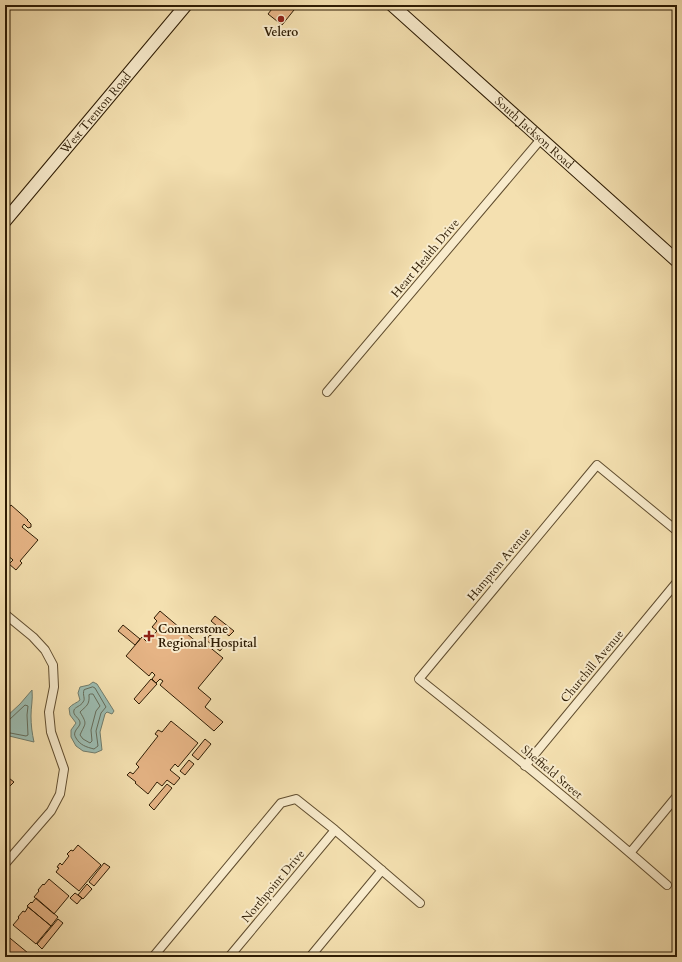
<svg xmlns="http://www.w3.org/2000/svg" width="682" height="962" font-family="Cardo,serif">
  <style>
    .water { fill: #9cbcb1; stroke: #707c6c }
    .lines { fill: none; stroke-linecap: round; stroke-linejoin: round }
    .shore { stroke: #656c5a; stroke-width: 1 }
    .building { fill: #e6b485; stroke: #2e1c04 }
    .street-casing { stroke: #604d2f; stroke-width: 10 }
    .secondary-casing { stroke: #2e1c04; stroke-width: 14 }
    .street { stroke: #f8ebcc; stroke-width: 8 }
    .secondary { stroke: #f8ebcc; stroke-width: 12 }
    .poi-dot { fill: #8f2418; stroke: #f8ebcc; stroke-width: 1.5 }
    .labels { text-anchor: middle; stroke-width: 4; stroke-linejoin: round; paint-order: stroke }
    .poi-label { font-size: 12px; font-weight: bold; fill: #2e1c04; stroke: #f8ebcc }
    .street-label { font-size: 12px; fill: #2e1c04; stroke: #f8ebcc }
  </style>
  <rect width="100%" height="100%" fill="#f4e0b0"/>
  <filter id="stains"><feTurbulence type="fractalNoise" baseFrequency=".005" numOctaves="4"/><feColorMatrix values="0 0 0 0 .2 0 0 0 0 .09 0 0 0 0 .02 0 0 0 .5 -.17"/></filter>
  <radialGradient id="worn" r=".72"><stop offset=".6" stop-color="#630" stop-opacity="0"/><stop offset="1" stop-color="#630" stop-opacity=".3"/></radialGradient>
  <!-- water -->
  <path class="water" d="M 93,682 L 97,684 L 114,711 L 112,714 L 107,712 L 105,714 L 100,732 L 102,750 L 95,753 L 83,751 L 76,746 L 71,737 L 71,730 L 76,723 L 70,715 L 69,708 C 72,704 77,703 80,700 L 78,693 L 80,687 L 89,685 Z
    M 32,690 C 33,700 31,706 31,716 C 31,725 32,733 34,742 L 5,735 L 5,718 L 20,704 Z"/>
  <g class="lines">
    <!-- shore -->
    <path class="shore" d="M 93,687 L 95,688 L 106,707 L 101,713 L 96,731 L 98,746 L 94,749 C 86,747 80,745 76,738 C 75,736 74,735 75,732 C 76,729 79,727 80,724 C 81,718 72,716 74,710 C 75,707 81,706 83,702 C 86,699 82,695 84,690 Z
      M 91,694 L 93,694 L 100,706 L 96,711 L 91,730 L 92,741 L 90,743 L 83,739 L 80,735 C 85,723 88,725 80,712 C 86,706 90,705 89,695 Z
      M 5,721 L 9,720 L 25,705 L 28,706 L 27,715 L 28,735 L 26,736 L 5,732"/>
  </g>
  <!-- building -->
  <path class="building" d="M 275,5 L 298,5 L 282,25 L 268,14 Z
    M 11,505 L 28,520 L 27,520 L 31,524 L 31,527 L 28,528 L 24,524 L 22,527 L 38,540 L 20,561 L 22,563 L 16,570 L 9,564 L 13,560 L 6,554 L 5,555 L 5,512 Z
    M 6,554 L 10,558 L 6,563 L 5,562 Z
    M 160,611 L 199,644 L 202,641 L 223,658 L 198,688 L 211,699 L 205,707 L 223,722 L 214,731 L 160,685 L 163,681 L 160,679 L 156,683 L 152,679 L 155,675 L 152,672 L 149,676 L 126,656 L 142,637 L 147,642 L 157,631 L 152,627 L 157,621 L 154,618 Z
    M 215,616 L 234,631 L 229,636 L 211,621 Z
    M 123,625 L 140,639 L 135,645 L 118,631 Z
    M 210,635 L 224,646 L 220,651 L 206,640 Z
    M 151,679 L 157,684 L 139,704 L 134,699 Z
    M 171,721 L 198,743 L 178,767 L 175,764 L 170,770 L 180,778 L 174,785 L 167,780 L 162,786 L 157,782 L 148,794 L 135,783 L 136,782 L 127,775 L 130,772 L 133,774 L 139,767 L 136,764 L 158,736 L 155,734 L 158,730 L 162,732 Z
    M 205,739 L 211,744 L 198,760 L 192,755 Z
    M 189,760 L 194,764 L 185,775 L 180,771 Z
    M 5,775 L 14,782 L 5,791 Z
    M 167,784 L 172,788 L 154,810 L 149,805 Z
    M 78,845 L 101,865 L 79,891 L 56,872 L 59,868 L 57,867 L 60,863 L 62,865 L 69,856 L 67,854 L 71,850 L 73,851 Z
    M 104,863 L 110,867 L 94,886 L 89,882 Z
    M 49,879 L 69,896 L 54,914 L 34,897 L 39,891 L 38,890 L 43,884 L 44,885 Z
    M 87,884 L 92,889 L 83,899 L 78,895 Z
    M 75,893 L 82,898 L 77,904 L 70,898 Z
    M 36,898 L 58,917 L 51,926 L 27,906 L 31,902 L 32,903 Z
    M 28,907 L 51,926 L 36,944 L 13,925 L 19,918 L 18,917 L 23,911 L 25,912 Z
    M 58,919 L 63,923 L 42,949 L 37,944 Z
    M 5,934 L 28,953 L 25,957 L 5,957 Z"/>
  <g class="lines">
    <defs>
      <path id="street" d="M 327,392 L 541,139
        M 5,614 L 33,637 L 45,650 L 53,665 L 54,687 L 49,712 L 51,732 L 64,769 L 60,794 L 51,811 L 5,864
        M 525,766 L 677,582
        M 630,853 L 677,796
        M 667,885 C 586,814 503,746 419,679 L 597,465 L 677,531
        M 153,957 L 281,803 L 296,799 L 335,830 L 420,903
        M 229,957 L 335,830
        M 310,957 L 382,870"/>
      <g id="secondary">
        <path id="s1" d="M 392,5 L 677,261"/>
        <path id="s2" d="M 5,221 L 186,5"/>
      </g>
    </defs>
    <!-- street casing -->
    <use href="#street" class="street-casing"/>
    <!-- secondary casing -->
    <use href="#secondary" class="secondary-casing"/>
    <!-- street -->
    <use href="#street" class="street"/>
    <!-- secondary -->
    <use href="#secondary" class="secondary"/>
  </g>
  <!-- markers -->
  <g class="poi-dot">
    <circle cx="281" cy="19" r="4"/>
    <path d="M147 630h4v4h4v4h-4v4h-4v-4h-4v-4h4z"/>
  </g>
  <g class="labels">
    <!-- poi labels -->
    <g class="poi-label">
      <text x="281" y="36">Velero</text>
      <text x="158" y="633" text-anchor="start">Connerstone<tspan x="158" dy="14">Regional Hospital</tspan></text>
    </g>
    <!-- street labels -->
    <g class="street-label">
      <text dy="4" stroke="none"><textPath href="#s2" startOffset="141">West Trenton Road</textPath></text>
      <text dy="4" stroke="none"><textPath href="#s1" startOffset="191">South Jackson Road</textPath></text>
      <text transform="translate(425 258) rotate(-50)" y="4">Heart Health Drive</text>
      <text transform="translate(499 564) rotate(-50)" y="4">Hampton Avenue</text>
      <text transform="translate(592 666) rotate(-50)" y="4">Churchill Avenue</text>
      <text transform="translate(552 772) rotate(40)" y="4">Sheffield Street</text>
      <text transform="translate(273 886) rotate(-50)" y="4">Northpoint Drive</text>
    </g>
  </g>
  <!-- margin -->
  <rect width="682" height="962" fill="none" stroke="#f4e0b0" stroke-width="20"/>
  <rect x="6" y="6" width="670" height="950" fill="none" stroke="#2e1c04" stroke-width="2"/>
  <rect x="10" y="10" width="662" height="942" fill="none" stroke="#2e1c04"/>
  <rect width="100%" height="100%" filter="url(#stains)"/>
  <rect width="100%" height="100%" fill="url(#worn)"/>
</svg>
